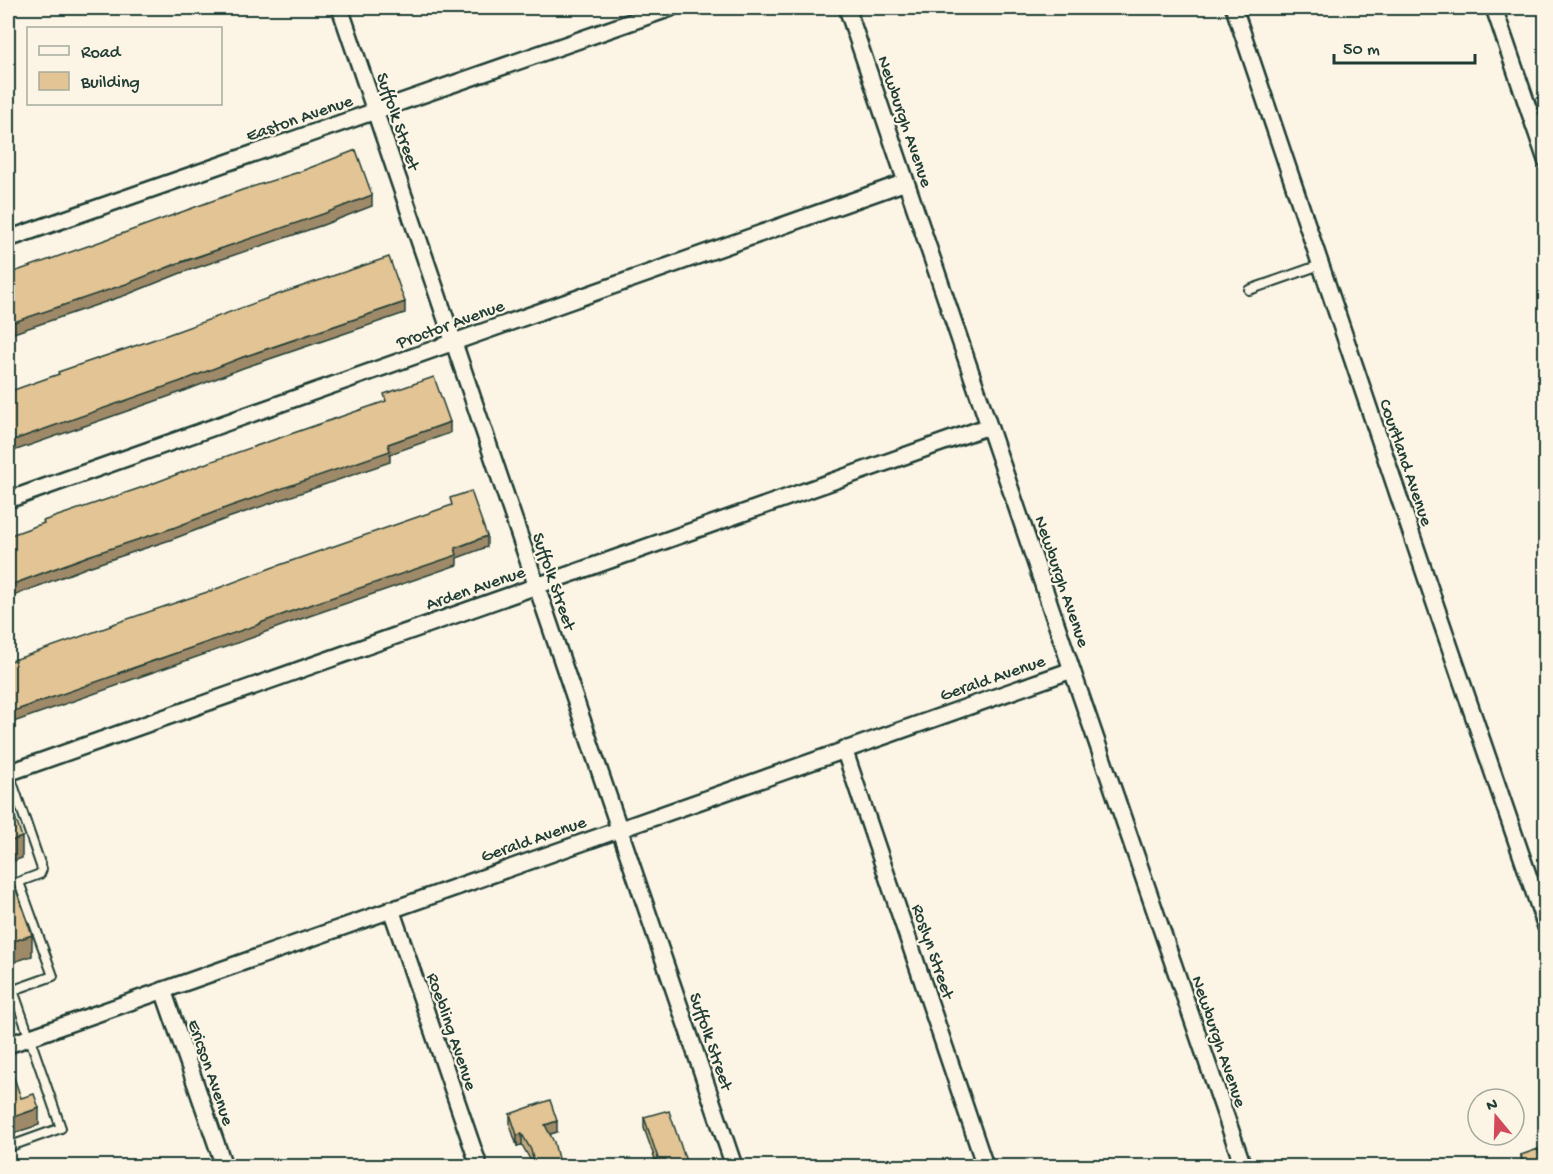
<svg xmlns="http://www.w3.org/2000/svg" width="1553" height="1174" font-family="'Gochi Hand',sans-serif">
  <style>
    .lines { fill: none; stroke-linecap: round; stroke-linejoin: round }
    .lane-casing { stroke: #1f3d34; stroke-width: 12 }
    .street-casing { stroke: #1f3d34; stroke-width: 20 }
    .lane { stroke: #fcf5e5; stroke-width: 8 }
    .street { stroke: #fcf5e5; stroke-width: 15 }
    .wall { fill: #c2a980; stroke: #1f3d34; stroke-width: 1.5 }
    .shaded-wall { fill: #9e8968; stroke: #1f3d34; stroke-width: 1.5 }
    .building { fill: #e2c495; stroke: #1f3d34; stroke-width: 1.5 }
    .labels { text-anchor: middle; stroke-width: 4.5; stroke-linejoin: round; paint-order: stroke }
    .street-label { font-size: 18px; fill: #1f3d34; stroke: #fcf5e5 }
  </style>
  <rect width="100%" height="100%" fill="#fcf5e5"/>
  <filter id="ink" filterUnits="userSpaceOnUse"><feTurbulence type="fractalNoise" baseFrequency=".0167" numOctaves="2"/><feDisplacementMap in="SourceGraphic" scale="12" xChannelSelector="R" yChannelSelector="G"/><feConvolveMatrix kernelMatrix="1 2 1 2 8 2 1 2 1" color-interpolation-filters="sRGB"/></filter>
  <g filter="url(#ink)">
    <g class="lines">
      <defs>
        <path id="lane" d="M 1249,290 L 1320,265
          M 8,886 L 40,874 L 42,869 L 9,773
          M 8,992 L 53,976 L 19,882
          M 8,1147 L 61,1128 L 13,990"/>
        <path id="street" d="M 340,8 L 734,1166
          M 847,8 L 1072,670 L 1243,1166
          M 1234,8 L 1432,595 L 1546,927
          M 1494,8 L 1546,160
          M 8,239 L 671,8
          M 8,500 L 906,182
          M 844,749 L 985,1166
          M 8,773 L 989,426
          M 391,909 L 479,1166
          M 163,990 L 224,1166
          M 8,1045 L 1072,670"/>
      </defs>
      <!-- lane casing -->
      <use href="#lane" class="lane-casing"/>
      <!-- street casing -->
      <use href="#street" class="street-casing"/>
      <!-- lane -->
      <use href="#lane" class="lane"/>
      <!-- street -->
      <use href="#street" class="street"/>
    </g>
    <!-- wall -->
    <path class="wall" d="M 510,1114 L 557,1132 L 550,1134 L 560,1167 L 532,1167 L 531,1161 L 522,1145 L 517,1146 L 510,1125 Z
      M 644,1117 L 687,1167 L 654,1167 L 654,1160 L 655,1159 L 644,1128 Z
      M 1521,1155 L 1543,1164 L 1545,1167 L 1521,1167 Z"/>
    <!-- shaded-wall -->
    <path class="shaded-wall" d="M 372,195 L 372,206 L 323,225 L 181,273 L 126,295 L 8,335 L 8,324 Z
      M 405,302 L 405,313 L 243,368 L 187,390 L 8,453 L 8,442 L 243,357 Z
      M 450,422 L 450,433 L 390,454 L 390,462 L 228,518 L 173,539 L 88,567 L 8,598 L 8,586 L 388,444 Z
      M 487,536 L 487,547 L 457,558 L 457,565 L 295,621 L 260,634 L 260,635 L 119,684 L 119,685 L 8,724 L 8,713 L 260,623 Z
      M 22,837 L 22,858 L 8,863 L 8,842 Z
      M 32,935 L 32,956 L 8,964 L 8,943 Z
      M 39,1108 L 39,1125 L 8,1135 L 8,1119 Z
      M 557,1121 L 557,1132 L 545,1136 L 545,1125 Z
      M 522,1134 L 522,1145 L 517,1146 L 517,1135 Z"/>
    <!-- building -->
    <path class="building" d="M 356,150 L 372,195 L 323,214 L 181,262 L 126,284 L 8,324 L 8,274 L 102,241 L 242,190 L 299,172 Z
      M 389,257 L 405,302 L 243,357 L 187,379 L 8,442 L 8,392 L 59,374 L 58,372 L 164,336 L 282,293 Z
      M 434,377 L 450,422 L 388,444 L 390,451 L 228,507 L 173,528 L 88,556 L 8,586 L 8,536 L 44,523 L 43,521 L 149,485 L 204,464 L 386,401 L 384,394 Z
      M 471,491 L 487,536 L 455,548 L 457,555 L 295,610 L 260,623 L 260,624 L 118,673 L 119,674 L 8,713 L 8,662 L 111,626 L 110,625 L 216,589 L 271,568 L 452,505 L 450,498 Z
      M 8,797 L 22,837 L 8,842 Z
      M 15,887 L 32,935 L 8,943 L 8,889 Z
      M 8,1060 L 21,1098 L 34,1094 L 39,1108 L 8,1119 Z
      M 550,1100 L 557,1121 L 545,1125 L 554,1142 L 560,1167 L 535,1167 L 531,1150 L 522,1134 L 517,1135 L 510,1114 Z
      M 665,1111 L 666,1112 L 669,1111 L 687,1164 L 684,1165 L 684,1167 L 656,1167 L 654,1160 L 658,1158 L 644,1117 Z
      M 1538,1149 L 1543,1164 L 1545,1163 L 1545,1167 L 1525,1167 L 1521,1155 Z"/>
  </g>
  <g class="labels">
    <!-- street labels -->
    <g class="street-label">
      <text transform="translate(299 117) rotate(-19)" y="6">Easton Avenue</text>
      <text transform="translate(399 121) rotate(71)" y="6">Suffolk Street</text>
      <text transform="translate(906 121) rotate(71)" y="6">Newburgh Avenue</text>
      <text transform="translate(450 323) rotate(-20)" y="6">Proctor Avenue</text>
      <text transform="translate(1407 462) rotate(71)" y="6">Courtland Avenue</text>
      <text transform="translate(555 581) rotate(71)" y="6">Suffolk Street</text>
      <text transform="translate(1063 581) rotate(71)" y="6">Newburgh Avenue</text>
      <text transform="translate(475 587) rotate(-19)" y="6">Arden Avenue</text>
      <text transform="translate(992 677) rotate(-19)" y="6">Gerald Avenue</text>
      <text transform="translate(533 838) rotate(-19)" y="6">Gerald Avenue</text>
      <text transform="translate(934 951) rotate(71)" y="6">Roslyn Street</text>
      <text transform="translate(453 1031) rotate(71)" y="6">Roebling Avenue</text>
      <text transform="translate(712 1041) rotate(71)" y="6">Suffolk Street</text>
      <text transform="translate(1220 1041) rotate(71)" y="6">Newburgh Avenue</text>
      <text transform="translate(212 1072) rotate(71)" y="6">Ericson Avenue</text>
    </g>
  </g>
  <!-- margin -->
  <rect width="1553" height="1174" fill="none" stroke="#fcf5e5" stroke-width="30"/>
  <rect x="15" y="15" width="1523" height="1144" fill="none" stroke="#1f3d34" stroke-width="2" filter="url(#ink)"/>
  <!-- legend -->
  <rect x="27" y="27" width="195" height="78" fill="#fcf5e5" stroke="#a4ab9e" stroke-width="1.5"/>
  <rect x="39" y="46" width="30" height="9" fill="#fcf5e5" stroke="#a4ab9e" stroke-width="1.5"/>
  <text x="81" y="57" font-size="18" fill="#1f3d34">Road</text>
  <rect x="39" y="72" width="30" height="18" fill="#e2c495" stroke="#a4ab9e" stroke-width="1.5"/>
  <text x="81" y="87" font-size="18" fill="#1f3d34">Building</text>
  <!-- north arrow -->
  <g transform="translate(1496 1117) rotate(341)"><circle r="28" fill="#fcf5e5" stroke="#a4ab9e" stroke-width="1.5"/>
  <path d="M0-4.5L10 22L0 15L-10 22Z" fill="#d1495b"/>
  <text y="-9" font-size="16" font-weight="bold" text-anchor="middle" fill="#1f3d34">N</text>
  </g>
  <!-- scale -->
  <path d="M1334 54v9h141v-9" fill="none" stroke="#1f3d34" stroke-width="3"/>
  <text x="1343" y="54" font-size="18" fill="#1f3d34" stroke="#fcf5e5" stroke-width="4.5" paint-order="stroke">50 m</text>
</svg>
